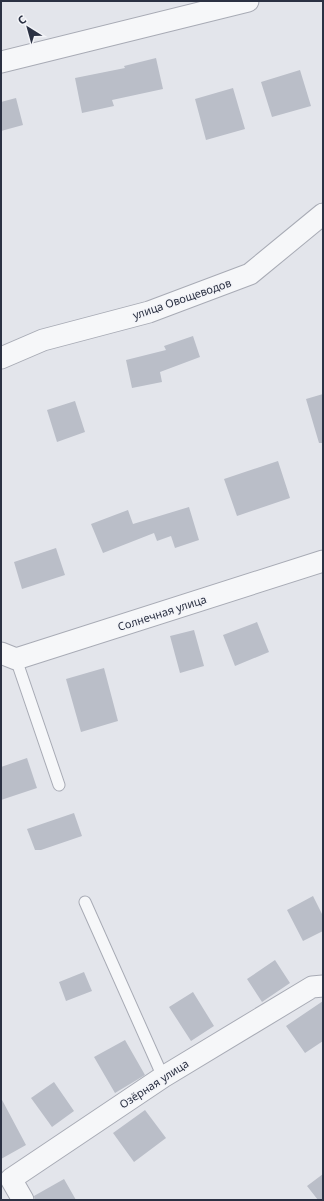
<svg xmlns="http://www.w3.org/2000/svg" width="324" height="1201" font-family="'Noto Sans',sans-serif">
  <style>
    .building { fill: #babec8 }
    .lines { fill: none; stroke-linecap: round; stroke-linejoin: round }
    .service-casing { stroke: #a8abb5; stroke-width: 13 }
    .minor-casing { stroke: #a8abb5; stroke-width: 23 }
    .service { stroke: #f6f7f9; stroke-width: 11 }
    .minor { stroke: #f6f7f9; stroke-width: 21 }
    .labels { text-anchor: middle; stroke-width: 3; stroke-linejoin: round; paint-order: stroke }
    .street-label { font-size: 11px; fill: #2b3143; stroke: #f3f4f8 }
  </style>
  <rect width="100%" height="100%" fill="#e3e5eb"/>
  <!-- building -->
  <path class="building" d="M 156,58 L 163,89 L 112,100 L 114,106 L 82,113 L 75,78 L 125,68 L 124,66 Z
    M 300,70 L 311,106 L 272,117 L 261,82 Z
    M 233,88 L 245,129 L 206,140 L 195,99 Z
    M 16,98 L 23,125 L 1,131 L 1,102 Z
    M 193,336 L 200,357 L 160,372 L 162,382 L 132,388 L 126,360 L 166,350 L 164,346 Z
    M 323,394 L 323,443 L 319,443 L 306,399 Z
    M 75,401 L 85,432 L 57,442 L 47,410 Z
    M 278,461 L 290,498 L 237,516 L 224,479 Z
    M 189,507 L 199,540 L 175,548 L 171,536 L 157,541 L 154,533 L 103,553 L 91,524 L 128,510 L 133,524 Z
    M 56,548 L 65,575 L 22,589 L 14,562 Z
    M 257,622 L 269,652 L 235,666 L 223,635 Z
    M 194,630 L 204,666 L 180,673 L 170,636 Z
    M 104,668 L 118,721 L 81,732 L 66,679 Z
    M 27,758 L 37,788 L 1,800 L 1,767 Z
    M 74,813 L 82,836 L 41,850 L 35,850 L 27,829 Z
    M 313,896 L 323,916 L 323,931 L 303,941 L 287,910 Z
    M 275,960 L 290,983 L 262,1002 L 247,979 Z
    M 84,972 L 92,991 L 66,1001 L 59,982 Z
    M 193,992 L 214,1026 L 191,1041 L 169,1007 Z
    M 323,1001 L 323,1041 L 305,1053 L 286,1026 Z
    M 125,1040 L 145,1075 L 115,1093 L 94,1057 Z
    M 54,1082 L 74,1111 L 52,1127 L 31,1098 Z
    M 1,1098 L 26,1145 L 1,1159 Z
    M 145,1110 L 166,1138 L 134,1162 L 113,1133 Z
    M 323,1174 L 323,1200 L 318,1200 L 307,1186 Z
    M 64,1179 L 76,1200 L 35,1200 L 34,1196 Z"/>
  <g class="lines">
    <defs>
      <path id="service" d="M 16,659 L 59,785
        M 85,902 L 163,1077"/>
      <path id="minor" d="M 1,62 L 248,1
        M 1,358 L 43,340 L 149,312 L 250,274 L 323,214
        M 1,653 L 16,659 L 323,561
        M 23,1200 L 11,1179 L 163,1077 L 312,987 L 323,986"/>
    </defs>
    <!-- service casing -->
    <use href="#service" class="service-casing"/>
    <!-- minor casing -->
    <use href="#minor" class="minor-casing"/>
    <!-- service -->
    <use href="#service" class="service"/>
    <!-- minor -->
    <use href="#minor" class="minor"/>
  </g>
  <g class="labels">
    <!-- street labels -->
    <g class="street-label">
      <text transform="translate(182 299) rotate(-19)" y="4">улица Овощеводов</text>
      <text transform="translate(162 613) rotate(-18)" y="4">Солнечная улица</text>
      <text transform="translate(154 1084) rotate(-33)" y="4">Озёрная улица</text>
    </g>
  </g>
  <!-- border -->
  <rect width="324" height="1201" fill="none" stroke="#2b3143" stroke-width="4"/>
  <!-- north arrow -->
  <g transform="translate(28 28) rotate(323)" stroke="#f3f4f8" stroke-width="3" paint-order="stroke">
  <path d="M0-3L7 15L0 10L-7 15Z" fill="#2b3143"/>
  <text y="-6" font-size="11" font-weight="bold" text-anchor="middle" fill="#2b3143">С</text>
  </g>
</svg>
